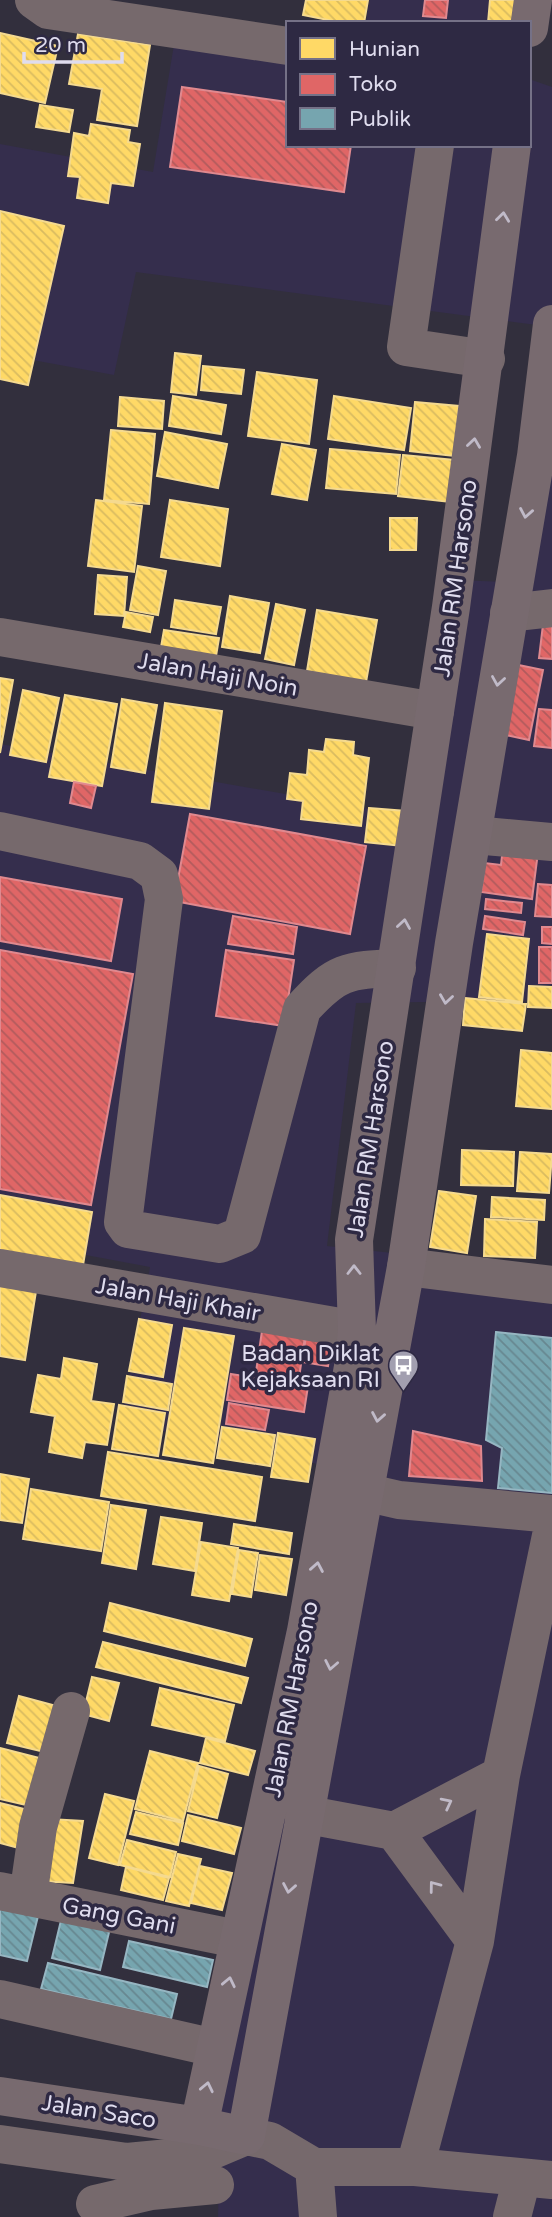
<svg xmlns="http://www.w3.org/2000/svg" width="552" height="2217" font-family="'Varela Round',sans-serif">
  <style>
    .built { fill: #352e4d }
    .homes { fill: url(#homes-back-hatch); stroke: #f5da8f; stroke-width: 2 }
    .shops { fill: url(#shops-back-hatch); stroke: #e0898f; stroke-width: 2 }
    .public { fill: url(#public-back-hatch); stroke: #96b6c2; stroke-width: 2 }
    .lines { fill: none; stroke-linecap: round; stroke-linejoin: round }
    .minor { stroke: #76696c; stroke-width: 38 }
    .major { stroke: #786a6f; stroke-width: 38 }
    .oneway { stroke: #c0bac8 }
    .oneway2 { stroke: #c0bac7 }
    .labels { text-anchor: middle; stroke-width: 7; stroke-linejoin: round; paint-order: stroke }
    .street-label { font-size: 23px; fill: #dfdcee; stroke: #2e2943 }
    .poi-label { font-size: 23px; fill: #dfdcee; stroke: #2e2943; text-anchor: end }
  </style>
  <defs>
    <pattern id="homes-back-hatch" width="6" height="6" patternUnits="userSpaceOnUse" patternTransform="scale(1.75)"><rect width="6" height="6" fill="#ffd966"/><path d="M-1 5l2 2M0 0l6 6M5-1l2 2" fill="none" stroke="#d9bb60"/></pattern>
    <pattern id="shops-back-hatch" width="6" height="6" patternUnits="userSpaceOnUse" patternTransform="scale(1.75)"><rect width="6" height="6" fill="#e06666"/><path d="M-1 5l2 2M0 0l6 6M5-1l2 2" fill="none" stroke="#b15b5d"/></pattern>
    <pattern id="public-back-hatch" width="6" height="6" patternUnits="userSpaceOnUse" patternTransform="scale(1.75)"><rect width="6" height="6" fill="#76a5af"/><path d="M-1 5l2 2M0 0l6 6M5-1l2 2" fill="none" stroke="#678790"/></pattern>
  </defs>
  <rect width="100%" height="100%" fill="#322f3d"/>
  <!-- built -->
  <path class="built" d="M 369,0 L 510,0 L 506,23 L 366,23 Z
    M 179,14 L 288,32 L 288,145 L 529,145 L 529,79 L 552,87 L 552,327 L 136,272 L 114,375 L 0,354 L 0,144 L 153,172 Z
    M 552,404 L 552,1000 L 356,1003 L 327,1246 L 552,1270 L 552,2217 L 218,2217 L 225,1918 L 322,1465 L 121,1422 L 150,1267 L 0,1239 L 0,744 L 405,815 L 436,579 L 529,583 Z"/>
  <!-- homes -->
  <path class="homes" d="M 306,0 L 368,0 L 364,23 L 343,23 L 303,15 Z
    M 490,0 L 519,0 L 517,23 L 488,23 Z
    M 0,33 L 58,46 L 45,103 L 0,93 Z
    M 78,34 L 150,45 L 137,126 L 97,120 L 102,89 L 69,84 Z
    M 40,105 L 73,110 L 69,132 L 36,127 Z
    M 91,124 L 130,130 L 128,142 L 140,144 L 133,186 L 111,183 L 108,203 L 77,198 L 80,177 L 68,176 L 74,133 L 89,136 Z
    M 0,211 L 64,226 L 28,385 L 0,379 Z
    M 175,353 L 201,356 L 196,395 L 171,392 Z
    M 203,366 L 244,370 L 241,394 L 201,390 Z
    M 257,372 L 317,380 L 309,444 L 248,436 Z
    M 173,396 L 226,405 L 221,434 L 169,426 Z
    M 334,396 L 411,408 L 404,450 L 328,439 Z
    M 120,397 L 164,401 L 162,429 L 118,426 Z
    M 415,402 L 459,406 L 454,456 L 410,451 Z
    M 111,430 L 155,434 L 149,504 L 104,500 Z
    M 165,432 L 227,444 L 218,488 L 157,476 Z
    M 282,444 L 316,450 L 307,500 L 272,494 Z
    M 330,449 L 400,455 L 396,494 L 326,488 Z
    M 403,455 L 454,460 L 450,502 L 398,496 Z
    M 96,500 L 142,506 L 134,572 L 88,566 Z
    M 170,500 L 228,509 L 220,566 L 161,557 Z
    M 390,518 L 417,518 L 416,550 L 390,550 Z
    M 138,566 L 166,571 L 158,615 L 130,610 Z
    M 98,575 L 127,577 L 124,616 L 95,614 Z
    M 230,596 L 269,603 L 260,653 L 222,647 Z
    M 175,600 L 221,607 L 216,634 L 171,627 Z
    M 276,604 L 305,610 L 294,665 L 265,659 Z
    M 317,610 L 377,620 L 366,682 L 307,671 Z
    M 126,612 L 153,617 L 150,632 L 123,627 Z
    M 164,630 L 219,638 L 215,662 L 160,653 Z
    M 0,678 L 13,680 L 0,753 Z
    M 23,690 L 59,698 L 46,762 L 10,755 Z
    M 65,695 L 117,704 L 102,786 L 49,777 Z
    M 122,699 L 157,705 L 145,773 L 111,767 Z
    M 165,703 L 222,711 L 209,809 L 152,802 Z
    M 326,739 L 354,742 L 353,755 L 369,758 L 361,826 L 301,819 L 303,801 L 287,799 L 290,773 L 307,775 L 309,750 L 324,752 Z
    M 369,808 L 406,811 L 402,846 L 365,842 Z
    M 487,934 L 529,939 L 522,1002 L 479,997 Z
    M 529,986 L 552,987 L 552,1008 L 528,1007 Z
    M 465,998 L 526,1004 L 522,1031 L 463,1025 Z
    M 521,1050 L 552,1053 L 552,1109 L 516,1106 Z
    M 462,1150 L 514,1152 L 513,1186 L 461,1185 Z
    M 520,1152 L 552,1154 L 549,1193 L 517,1191 Z
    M 439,1191 L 476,1196 L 467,1253 L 430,1247 Z
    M 0,1195 L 92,1212 L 83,1265 L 0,1250 Z
    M 492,1197 L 545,1200 L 544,1220 L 491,1217 Z
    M 485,1219 L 537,1222 L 535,1258 L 484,1256 Z
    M 0,1279 L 37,1285 L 25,1360 L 0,1356 Z
    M 139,1319 L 172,1325 L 163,1377 L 129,1371 Z
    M 184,1328 L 234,1336 L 213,1463 L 163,1455 Z
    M 64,1358 L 97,1364 L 91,1401 L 114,1404 L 107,1445 L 85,1442 L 82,1458 L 49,1452 L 55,1416 L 31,1412 L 38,1375 L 61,1379 Z
    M 127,1376 L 172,1384 L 168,1410 L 123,1402 Z
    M 119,1405 L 165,1413 L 158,1456 L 112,1449 Z
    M 222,1427 L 275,1435 L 270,1466 L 217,1458 Z
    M 278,1433 L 315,1439 L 308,1482 L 271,1477 Z
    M 108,1452 L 262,1477 L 255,1521 L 101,1496 Z
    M 0,1474 L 29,1479 L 22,1523 L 0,1520 Z
    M 31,1489 L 109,1502 L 101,1551 L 23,1539 Z
    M 111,1505 L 146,1510 L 136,1569 L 102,1563 Z
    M 161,1517 L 202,1523 L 195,1571 L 153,1564 Z
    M 234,1524 L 292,1533 L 289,1554 L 231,1544 Z
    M 201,1542 L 238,1548 L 229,1601 L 192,1595 Z
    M 239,1550 L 258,1553 L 251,1597 L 232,1594 Z
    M 260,1555 L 292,1559 L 286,1595 L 255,1590 Z
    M 110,1603 L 252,1639 L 245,1666 L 104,1631 Z
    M 103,1642 L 248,1678 L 241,1703 L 96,1667 Z
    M 92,1677 L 119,1683 L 109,1721 L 83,1714 Z
    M 160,1688 L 234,1705 L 225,1741 L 152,1725 Z
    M 19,1696 L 60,1707 L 49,1753 L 7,1743 Z
    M 206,1738 L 255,1751 L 248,1775 L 200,1763 Z
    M 0,1748 L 47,1760 L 35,1807 L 0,1799 Z
    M 150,1751 L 198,1763 L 183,1821 L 135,1809 Z
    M 199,1766 L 228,1774 L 217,1818 L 188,1811 Z
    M 105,1794 L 134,1801 L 118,1865 L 89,1858 Z
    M 0,1803 L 36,1812 L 26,1850 L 0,1843 Z
    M 136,1812 L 183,1823 L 178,1845 L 130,1834 Z
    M 188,1815 L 241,1828 L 234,1854 L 182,1841 Z
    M 49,1819 L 83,1821 L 73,1883 L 39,1881 Z
    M 127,1840 L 176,1852 L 170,1877 L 120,1865 Z
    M 178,1854 L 201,1859 L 189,1906 L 166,1901 Z
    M 200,1866 L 232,1873 L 222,1910 L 191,1903 Z
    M 126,1867 L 169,1878 L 163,1900 L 121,1890 Z"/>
  <!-- shops -->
  <path class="shops" d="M 425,0 L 448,0 L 446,18 L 423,16 Z
    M 182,87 L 288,102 L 288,145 L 351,145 L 344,192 L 170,167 Z
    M 544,616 L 552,617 L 552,659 L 539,658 Z
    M 509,663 L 543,670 L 529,740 L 496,733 Z
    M 539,709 L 552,710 L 552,748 L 534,746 Z
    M 74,782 L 96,786 L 91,808 L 70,803 Z
    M 190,814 L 366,846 L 350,934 L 174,901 Z
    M 503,847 L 538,852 L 532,899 L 481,892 L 485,863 L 501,865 Z
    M 0,877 L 122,899 L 111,961 L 0,941 Z
    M 538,884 L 552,885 L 552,917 L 535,916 Z
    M 486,899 L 522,903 L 521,913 L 485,909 Z
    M 233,916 L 297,927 L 293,954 L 228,944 Z
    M 485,916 L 525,922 L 523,935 L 483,929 Z
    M 542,927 L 552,927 L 552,944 L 542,943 Z
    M 539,947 L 552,947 L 552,983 L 539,983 Z
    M 0,950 L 133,974 L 91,1205 L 0,1189 Z
    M 226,950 L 294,960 L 284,1026 L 216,1016 Z
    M 263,1324 L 306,1330 L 299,1378 L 256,1372 Z
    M 307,1330 L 333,1334 L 328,1366 L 302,1362 Z
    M 231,1374 L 308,1386 L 304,1412 L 227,1400 Z
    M 229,1403 L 269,1410 L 265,1430 L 226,1424 Z
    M 413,1431 L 481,1446 L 482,1481 L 409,1476 Z"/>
  <!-- public -->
  <path class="public" d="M 496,1332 L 552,1338 L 552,1493 L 498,1488 L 502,1448 L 486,1440 Z
    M 0,1902 L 39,1912 L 27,1961 L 0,1955 Z
    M 63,1912 L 111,1924 L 100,1970 L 52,1958 Z
    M 129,1941 L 213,1960 L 207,1987 L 123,1967 Z
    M 48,1963 L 177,1994 L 171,2019 L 41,1989 Z"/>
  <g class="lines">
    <!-- minor -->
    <path class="minor" d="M 34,0 L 48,10 L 288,46
      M 435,145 L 406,347 L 486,359
      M 509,613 L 552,608
      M 0,637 L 435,711
      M 0,831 L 140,861 L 159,875 L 164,899 L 123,1222 L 128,1229 L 220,1244 L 242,1235 L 302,1009 C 336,971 347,970 397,968
      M 473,835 L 552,842
      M 406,1267 L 552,1285
      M 0,1268 L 357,1330
      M 364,1492 L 399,1500 L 552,1514
      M 303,1814 L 394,1831 L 501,1775
      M 394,1831 L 475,1941
      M 0,1891 L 238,1939
      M 28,1897 L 38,1827 L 71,1711
      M 0,1999 L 215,2048
      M 246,2136 L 270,2141 L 314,2167 L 415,2167 L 552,2180
      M 0,2144 L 127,2162 L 201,2155 L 246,2136
      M 314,2167 L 318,2217
      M 415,2167 L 475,1941 L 501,1775 L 552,1531
      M 95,2204 L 151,2191 L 215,2185
      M 512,2217 L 522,2178"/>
    <!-- major -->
    <path class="major" d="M 529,28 L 533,0
      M 0,2096 L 199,2126 L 246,2136 L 406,1267 L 454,943 L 536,456 L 552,324
      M 199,2126 L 306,1631 L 354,1361 L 357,1330 L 354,1240 L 451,607 L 512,145"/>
  </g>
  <!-- one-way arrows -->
  <defs><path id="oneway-chevron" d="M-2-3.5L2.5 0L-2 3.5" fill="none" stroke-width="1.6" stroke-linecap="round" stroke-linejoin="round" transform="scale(1.75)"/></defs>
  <g class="oneway">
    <use href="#oneway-chevron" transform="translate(503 217) rotate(-83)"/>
    <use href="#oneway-chevron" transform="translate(474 443) rotate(-82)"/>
    <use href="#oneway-chevron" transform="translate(526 513) rotate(100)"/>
    <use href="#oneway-chevron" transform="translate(498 681) rotate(99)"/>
    <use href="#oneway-chevron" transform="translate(404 924) rotate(-81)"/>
    <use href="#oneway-chevron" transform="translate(446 999) rotate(98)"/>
    <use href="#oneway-chevron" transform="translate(354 1270) rotate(-90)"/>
    <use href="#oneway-chevron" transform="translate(378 1417) rotate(100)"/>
    <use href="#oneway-chevron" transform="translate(317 1567) rotate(-80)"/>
    <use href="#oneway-chevron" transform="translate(331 1665) rotate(101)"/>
    <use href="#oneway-chevron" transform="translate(289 1888) rotate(100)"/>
    <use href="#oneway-chevron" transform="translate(229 1982) rotate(-78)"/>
    <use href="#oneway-chevron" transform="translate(207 2087) rotate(-78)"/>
  </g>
  <g class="oneway2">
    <use href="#oneway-chevron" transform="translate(447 1803) rotate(-27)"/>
    <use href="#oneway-chevron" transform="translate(434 1886) rotate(-127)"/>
  </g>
  <!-- icons -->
  <defs>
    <symbol id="bus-pin" viewBox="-11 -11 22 30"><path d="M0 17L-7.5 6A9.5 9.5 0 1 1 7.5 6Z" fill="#a29fb0" stroke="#2e2943"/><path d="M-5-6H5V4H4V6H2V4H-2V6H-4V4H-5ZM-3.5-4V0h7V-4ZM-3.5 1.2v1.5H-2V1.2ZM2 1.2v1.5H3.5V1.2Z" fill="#fff"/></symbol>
  </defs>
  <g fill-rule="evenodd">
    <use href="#bus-pin" x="386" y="1348" width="35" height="47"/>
  </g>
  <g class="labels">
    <!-- street labels -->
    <g class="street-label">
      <text transform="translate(455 578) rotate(-82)" y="8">Jalan RM Harsono</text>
      <text transform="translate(218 674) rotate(10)" y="8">Jalan Haji Noin</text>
      <text transform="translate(370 1139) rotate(-81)" y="8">Jalan RM Harsono</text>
      <text transform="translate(178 1299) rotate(10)" y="8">Jalan Haji Khair</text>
      <text transform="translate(291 1699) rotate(-79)" y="8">Jalan RM Harsono</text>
      <text transform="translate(119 1915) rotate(11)" y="8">Gang Gani</text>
      <text transform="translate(99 2111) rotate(9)" y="8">Jalan Saco</text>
    </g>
    <!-- poi labels -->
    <g class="poi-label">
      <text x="380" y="1361">Badan Diklat<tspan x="380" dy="26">Kejaksaan RI</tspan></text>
    </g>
  </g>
  <!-- legend -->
  <rect x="286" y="21" width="245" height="126" fill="#2e2943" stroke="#757187" stroke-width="2"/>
  <rect x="300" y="38" width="35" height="21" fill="#ffd966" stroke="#757187" stroke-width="2"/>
  <text x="349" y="56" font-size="21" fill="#dfdcee">Hunian</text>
  <rect x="300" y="74" width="35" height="21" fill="#e06666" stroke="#757187" stroke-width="2"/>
  <text x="349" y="91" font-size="21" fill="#dfdcee">Toko</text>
  <rect x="300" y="108" width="35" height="21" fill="#76a5af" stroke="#757187" stroke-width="2"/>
  <text x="349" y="126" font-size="21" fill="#dfdcee">Publik</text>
  <!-- scale -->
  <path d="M24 52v10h98v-10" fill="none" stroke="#dfdcee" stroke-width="3.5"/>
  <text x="35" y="52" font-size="21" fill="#dfdcee" stroke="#2e2943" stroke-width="5" paint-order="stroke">20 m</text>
</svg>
